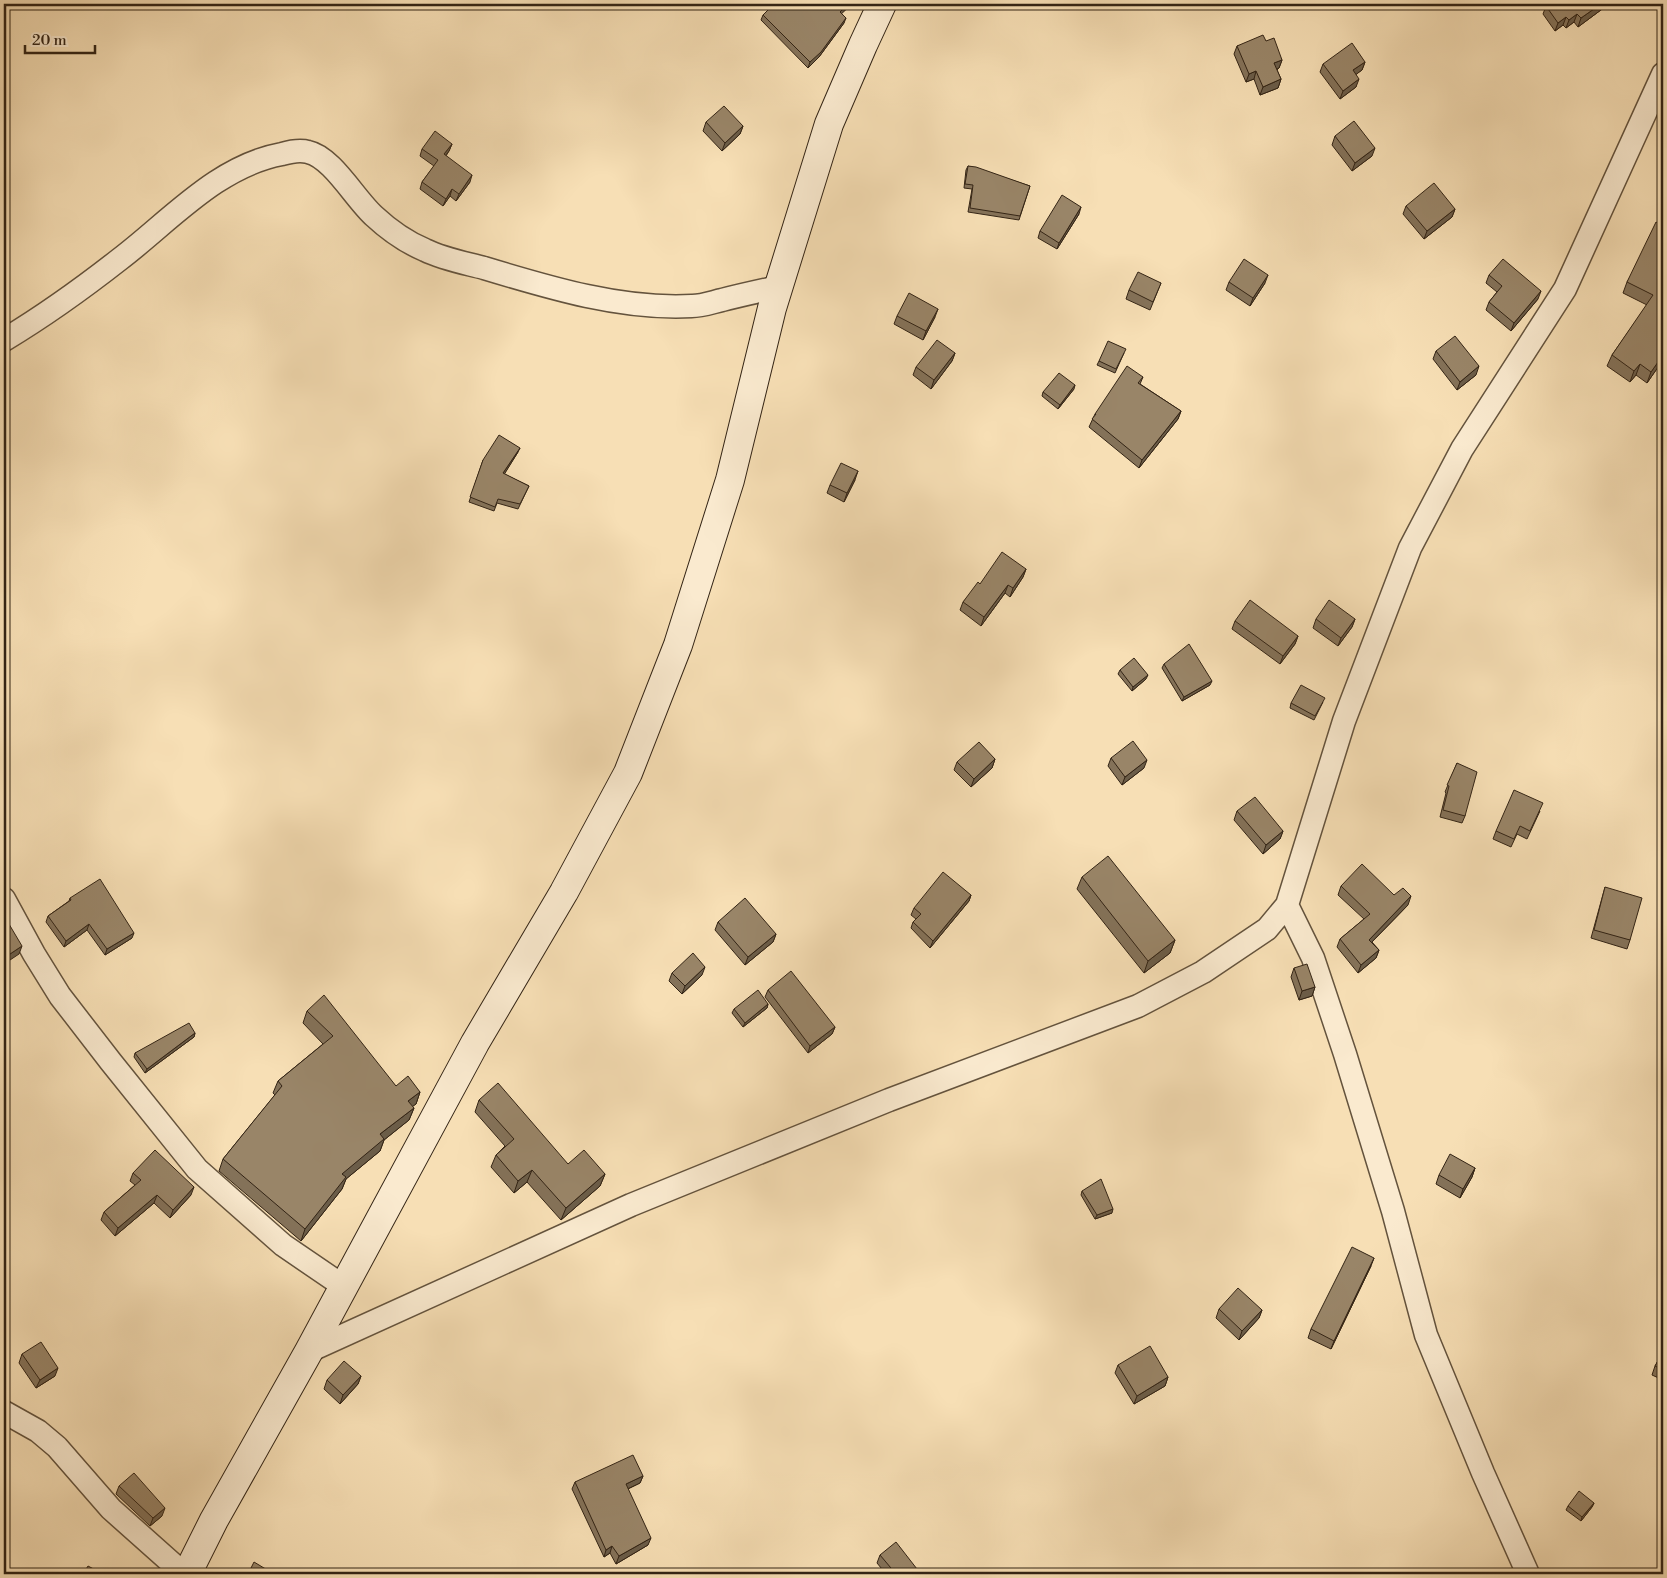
<svg xmlns="http://www.w3.org/2000/svg" width="1667" height="1578" font-family="'Libre Bodoni',serif">
  <style>
    .lines { fill: none; stroke-linecap: round; stroke-linejoin: round }
    .street-casing { stroke: #64533d; stroke-width: 25 }
    .secondary-casing { stroke: #332415; stroke-width: 30 }
    .street { stroke: #faeacf; stroke-width: 22 }
    .secondary { stroke: #faeacf; stroke-width: 28 }
    .wall { fill: #847259; stroke: #332415 }
    .shaded-wall { fill: #6b5d49; stroke: #332415 }
    .building { fill: #998568; stroke: #332415 }
  </style>
  <rect width="100%" height="100%" fill="#f7dfb5"/>
  <filter id="stains"><feTurbulence type="fractalNoise" baseFrequency=".004" numOctaves="4"/><feColorMatrix values="0 0 0 0 .2 0 0 0 0 .09 0 0 0 0 .02 0 0 0 .5 -.17"/></filter>
  <radialGradient id="worn" r=".72"><stop offset=".6" stop-color="#630" stop-opacity="0"/><stop offset="1" stop-color="#630" stop-opacity=".3"/></radialGradient>
  <g class="lines">
    <defs>
      <path id="street" d="M 4,340 C 44,316 83,288 120,259 C 170,221 217,166 282,154 C 289,152 301,150 308,152 C 332,157 355,199 374,216 C 389,230 406,242 425,250 C 443,259 465,263 484,268 C 550,288 623,310 692,306 C 702,306 713,302 722,300 C 741,295 760,291 778,287
        M 4,899 L 34,954 L 60,996 L 111,1062 L 197,1169 L 283,1245 L 343,1286
        M 1287,905 L 1313,958 L 1345,1054 L 1393,1211 L 1426,1335 L 1483,1473 L 1528,1574
        M 309,1351 L 631,1205 L 889,1100 L 1138,1006 L 1203,972 L 1267,929 L 1287,905 L 1344,721 L 1410,548 L 1462,449 L 1565,289 L 1663,74
        M 4,1412 L 38,1431 L 57,1447 L 111,1509 L 184,1574"/>
      <path id="secondary" d="M 187,1574 L 214,1520 L 309,1351 L 475,1043 L 564,892 L 628,773 L 678,645 L 730,480 L 772,308 L 829,124 L 863,45 L 882,4"/>
    </defs>
    <!-- street casing -->
    <use href="#street" class="street-casing"/>
    <!-- secondary casing -->
    <use href="#secondary" class="secondary-casing"/>
    <!-- street -->
    <use href="#street" class="street"/>
    <!-- secondary -->
    <use href="#secondary" class="secondary"/>
  </g>
  <!-- wall -->
  <path class="wall" d="M 1548,4 L 1609,4 L 1578,27 L 1574,22 L 1566,28 L 1563,25 L 1555,31 L 1543,14 L 1546,6 Z
    M 842,14 L 844,23 L 819,57 L 808,68 L 761,20 L 763,15 Z
    M 1266,41 L 1282,60 L 1279,68 L 1277,70 L 1281,79 L 1278,88 L 1260,95 L 1254,79 L 1246,82 L 1234,54 L 1237,46 Z
    M 1365,62 L 1362,70 L 1356,74 L 1356,87 L 1340,99 L 1320,72 L 1323,64 Z
    M 706,122 L 743,126 L 740,134 L 722,151 L 703,131 Z
    M 1335,136 L 1372,156 L 1352,171 L 1332,145 Z
    M 452,144 L 449,151 L 446,156 L 470,182 L 456,201 L 450,196 L 443,206 L 420,189 L 422,182 L 434,166 L 420,156 L 422,149 Z
    M 968,166 L 1030,186 L 1019,220 L 968,212 L 972,189 L 964,188 L 966,170 Z
    M 1406,206 L 1455,209 L 1452,217 L 1424,239 L 1403,214 Z
    M 1079,214 L 1057,249 L 1038,238 L 1040,231 Z
    M 1663,226 L 1663,360 L 1647,383 L 1636,375 L 1630,382 L 1607,366 L 1612,355 L 1647,305 L 1623,293 L 1627,282 Z
    M 1489,275 L 1538,299 L 1511,331 L 1486,310 L 1489,302 L 1497,292 L 1486,283 Z
    M 1229,282 L 1265,283 L 1250,306 L 1226,290 Z
    M 1161,283 L 1150,310 L 1126,299 L 1129,290 Z
    M 897,316 L 935,317 L 923,340 L 894,324 Z
    M 1436,351 L 1476,375 L 1457,390 L 1433,359 Z
    M 955,353 L 952,361 L 931,389 L 913,375 L 916,367 Z
    M 1124,353 L 1115,373 L 1097,365 L 1099,361 Z
    M 1143,377 L 1140,384 L 1181,411 L 1178,419 L 1139,468 L 1089,427 L 1095,414 Z
    M 1074,389 L 1058,409 L 1042,396 L 1043,392 Z
    M 518,452 L 504,474 L 529,486 L 518,509 L 497,503 L 494,511 L 469,502 L 483,460 Z
    M 855,480 L 844,502 L 827,493 L 830,485 Z
    M 1026,569 L 1023,577 L 1010,597 L 1005,593 L 981,626 L 960,610 L 963,602 L 980,584 Z
    M 1316,619 L 1355,619 L 1352,627 L 1338,646 L 1313,628 Z
    M 1235,621 L 1298,636 L 1295,644 L 1280,664 L 1232,629 Z
    M 1164,664 L 1210,685 L 1182,701 L 1162,668 Z
    M 1120,670 L 1146,679 L 1132,691 L 1118,674 Z
    M 1323,702 L 1314,720 L 1290,708 L 1291,703 Z
    M 1111,758 L 1144,768 L 1122,785 L 1108,766 Z
    M 995,759 L 992,768 L 971,787 L 954,770 L 957,762 Z
    M 1457,763 L 1465,816 L 1462,823 L 1440,817 L 1446,793 L 1445,792 Z
    M 1237,811 L 1283,831 L 1280,839 L 1263,854 L 1234,820 Z
    M 1540,811 L 1527,839 L 1517,834 L 1511,847 L 1493,839 L 1496,831 Z
    M 1082,877 L 1175,940 L 1170,953 L 1144,973 L 1077,889 Z
    M 1341,886 L 1394,895 L 1408,905 L 1372,942 L 1379,950 L 1376,958 L 1358,973 L 1337,947 L 1340,939 L 1364,919 L 1338,895 Z
    M 1605,887 L 1630,940 L 1627,949 L 1591,938 Z
    M 971,895 L 969,901 L 930,948 L 911,928 L 913,922 L 916,919 L 911,915 L 914,908 Z
    M 70,898 L 132,938 L 105,955 L 87,930 L 64,947 L 46,922 L 48,916 L 69,901 Z
    M 718,922 L 776,934 L 773,942 L 745,965 L 715,930 Z
    M 1294,968 L 1315,987 L 1312,996 L 1299,1000 L 1291,977 Z
    M 672,973 L 702,975 L 682,994 L 669,981 Z
    M 768,990 L 835,1027 L 832,1034 L 808,1053 L 765,997 Z
    M 768,1004 L 767,1008 L 743,1027 L 732,1013 L 734,1009 Z
    M 307,1011 L 396,1086 L 420,1092 L 416,1104 L 412,1106 L 414,1108 L 409,1120 L 384,1140 L 380,1151 L 346,1179 L 342,1189 L 301,1241 L 219,1171 L 223,1159 L 275,1095 L 273,1093 L 278,1081 L 323,1044 L 303,1023 Z
    M 195,1033 L 194,1037 L 145,1073 L 134,1057 L 135,1053 Z
    M 479,1100 L 568,1164 L 605,1174 L 600,1186 L 561,1220 L 527,1182 L 514,1193 L 491,1167 L 496,1155 L 505,1146 L 475,1112 Z
    M 1475,1168 L 1472,1177 L 1460,1198 L 1436,1184 L 1439,1175 Z
    M 133,1173 L 191,1195 L 170,1218 L 154,1203 L 115,1236 L 101,1220 L 104,1212 L 135,1185 L 130,1181 Z
    M 1082,1191 L 1112,1213 L 1095,1219 L 1081,1195 Z
    M 1371,1266 L 1331,1349 L 1308,1338 L 1311,1329 Z
    M 1219,1309 L 1262,1310 L 1259,1318 L 1239,1340 L 1216,1318 Z
    M 1663,1352 L 1663,1380 L 1652,1375 L 1655,1366 Z
    M 22,1354 L 55,1376 L 36,1388 L 19,1363 Z
    M 1118,1365 L 1168,1377 L 1165,1386 L 1134,1404 L 1115,1373 Z
    M 361,1376 L 358,1384 L 340,1404 L 324,1389 L 327,1380 Z
    M 643,1476 L 640,1483 L 628,1489 L 648,1545 L 616,1564 L 610,1553 L 604,1557 L 572,1489 L 575,1482 Z
    M 119,1486 L 162,1516 L 150,1526 L 116,1494 Z
    M 1594,1503 L 1592,1507 L 1581,1521 L 1566,1510 L 1568,1506 Z
    M 880,1555 L 917,1569 L 915,1574 L 886,1574 L 877,1563 Z"/>
  <!-- shaded-wall -->
  <path class="shaded-wall" d="M 848,4 L 852,4 L 838,17 L 840,12 Z
    M 1601,4 L 1609,4 L 1578,27 L 1581,18 Z
    M 1577,14 L 1574,22 L 1566,28 L 1569,20 Z
    M 1566,17 L 1563,25 L 1555,31 L 1558,23 Z
    M 846,18 L 844,23 L 819,57 L 808,68 L 810,62 Z
    M 1282,60 L 1279,68 L 1271,72 L 1274,63 Z
    M 1365,62 L 1362,70 L 1350,79 L 1353,70 Z
    M 1256,71 L 1254,79 L 1246,82 L 1249,74 Z
    M 1281,79 L 1278,88 L 1260,95 L 1263,87 Z
    M 1359,79 L 1356,87 L 1340,99 L 1343,91 Z
    M 743,126 L 740,134 L 722,151 L 725,143 Z
    M 452,144 L 449,151 L 441,161 L 444,154 Z
    M 1375,148 L 1372,156 L 1352,171 L 1355,163 Z
    M 472,175 L 470,182 L 456,201 L 459,194 Z
    M 452,189 L 450,196 L 443,206 L 446,199 Z
    M 1081,207 L 1079,214 L 1057,249 L 1059,243 Z
    M 1455,209 L 1452,217 L 1424,239 L 1427,231 Z
    M 1268,275 L 1265,283 L 1250,306 L 1253,298 Z
    M 1541,291 L 1538,299 L 1511,331 L 1514,323 Z
    M 938,309 L 935,317 L 923,340 L 926,331 Z
    M 955,353 L 952,361 L 931,389 L 934,380 Z
    M 1663,355 L 1663,360 L 1647,383 L 1651,372 Z
    M 1640,364 L 1636,375 L 1630,382 L 1634,371 Z
    M 1479,366 L 1476,375 L 1457,390 L 1460,382 Z
    M 1075,385 L 1074,389 L 1058,409 L 1060,405 Z
    M 1181,411 L 1178,419 L 1139,468 L 1142,460 Z
    M 520,448 L 518,452 L 502,478 L 503,473 Z
    M 858,471 L 855,480 L 844,502 L 847,493 Z
    M 1026,569 L 1023,577 L 1010,597 L 1013,588 Z
    M 1008,585 L 1005,593 L 981,626 L 984,617 Z
    M 1355,619 L 1352,627 L 1338,646 L 1341,638 Z
    M 1298,636 L 1295,644 L 1280,664 L 1283,656 Z
    M 1148,675 L 1146,679 L 1132,691 L 1133,687 Z
    M 1212,681 L 1210,685 L 1182,701 L 1184,697 Z
    M 995,759 L 992,768 L 971,787 L 974,779 Z
    M 1147,760 L 1144,768 L 1122,785 L 1125,777 Z
    M 1283,831 L 1280,839 L 1263,854 L 1266,845 Z
    M 971,895 L 969,901 L 930,948 L 933,941 Z
    M 1411,896 L 1408,905 L 1366,948 L 1369,940 Z
    M 89,924 L 87,930 L 64,947 L 66,941 Z
    M 134,933 L 132,938 L 105,955 L 107,949 Z
    M 776,934 L 773,942 L 745,965 L 748,957 Z
    M 1175,940 L 1170,953 L 1144,973 L 1148,961 Z
    M 22,946 L 19,954 L 4,964 L 4,958 Z
    M 1379,950 L 1376,958 L 1358,973 L 1361,965 Z
    M 705,967 L 702,975 L 682,994 L 685,986 Z
    M 1315,987 L 1312,996 L 1299,1000 L 1302,991 Z
    M 768,1004 L 767,1008 L 743,1027 L 745,1023 Z
    M 835,1027 L 832,1034 L 808,1053 L 810,1046 Z
    M 195,1033 L 194,1037 L 145,1073 L 147,1069 Z
    M 420,1092 L 416,1104 L 404,1113 L 408,1101 Z
    M 414,1108 L 409,1120 L 384,1140 L 380,1151 L 346,1179 L 342,1189 L 301,1241 L 305,1229 L 342,1174 L 380,1134 Z
    M 1475,1168 L 1472,1177 L 1460,1198 L 1463,1189 Z
    M 532,1170 L 527,1182 L 514,1193 L 518,1181 Z
    M 605,1174 L 600,1186 L 561,1220 L 566,1208 Z
    M 194,1187 L 191,1195 L 170,1218 L 173,1210 Z
    M 157,1195 L 154,1203 L 115,1236 L 118,1228 Z
    M 1113,1209 L 1112,1213 L 1095,1219 L 1097,1215 Z
    M 1374,1258 L 1371,1266 L 1331,1349 L 1334,1341 Z
    M 1262,1310 L 1259,1318 L 1239,1340 L 1242,1331 Z
    M 58,1368 L 55,1376 L 36,1388 L 40,1380 Z
    M 361,1376 L 358,1384 L 340,1404 L 343,1395 Z
    M 1168,1377 L 1165,1386 L 1134,1404 L 1137,1396 Z
    M 643,1476 L 640,1483 L 623,1491 L 626,1484 Z
    M 1594,1503 L 1592,1507 L 1581,1521 L 1582,1517 Z
    M 165,1508 L 162,1516 L 150,1526 L 153,1518 Z
    M 651,1538 L 648,1545 L 616,1564 L 619,1556 Z
    M 612,1546 L 610,1553 L 604,1557 L 606,1550 Z
    M 917,1569 L 915,1574 L 910,1574 Z"/>
  <!-- building -->
  <path class="building" d="M 774,4 L 848,4 L 840,12 L 846,18 L 821,52 L 810,62 L 763,15 Z
    M 1548,4 L 1601,4 L 1581,18 L 1577,14 L 1569,20 L 1566,17 L 1558,23 L 1546,6 Z
    M 1263,35 L 1266,41 L 1274,38 L 1282,60 L 1274,63 L 1281,79 L 1263,87 L 1256,71 L 1249,74 L 1237,46 Z
    M 1352,43 L 1365,62 L 1353,70 L 1359,79 L 1343,91 L 1323,64 Z
    M 724,106 L 743,126 L 725,143 L 706,122 Z
    M 1354,121 L 1375,148 L 1355,163 L 1335,136 Z
    M 435,131 L 452,144 L 444,154 L 472,175 L 459,194 L 452,189 L 446,199 L 422,182 L 438,160 L 422,149 Z
    M 968,166 L 976,167 L 1030,186 L 1020,216 L 970,208 L 973,185 L 965,184 Z
    M 1434,183 L 1455,209 L 1427,231 L 1406,206 Z
    M 1062,195 L 1081,207 L 1059,243 L 1040,231 Z
    M 1656,222 L 1663,226 L 1663,355 L 1651,372 L 1640,364 L 1634,371 L 1612,355 L 1653,295 L 1627,282 Z
    M 1244,259 L 1268,275 L 1253,298 L 1229,282 Z
    M 1503,259 L 1541,291 L 1514,323 L 1489,302 L 1502,286 L 1489,275 Z
    M 1138,272 L 1161,283 L 1153,302 L 1129,290 Z
    M 909,293 L 938,309 L 926,331 L 897,316 Z
    M 1455,336 L 1479,366 L 1460,382 L 1436,351 Z
    M 937,340 L 955,353 L 934,380 L 916,367 Z
    M 1108,341 L 1126,349 L 1116,369 L 1099,361 Z
    M 1127,366 L 1143,377 L 1138,383 L 1181,411 L 1142,460 L 1092,419 L 1096,414 L 1095,414 Z
    M 1059,373 L 1075,385 L 1060,405 L 1043,392 Z
    M 499,435 L 520,448 L 503,473 L 529,486 L 520,504 L 498,499 L 495,507 L 470,497 L 483,460 Z
    M 841,463 L 858,471 L 847,493 L 830,485 Z
    M 1002,552 L 1026,569 L 1013,588 L 1008,585 L 984,617 L 963,602 L 978,582 L 980,584 Z
    M 1250,600 L 1298,636 L 1283,656 L 1235,621 Z
    M 1329,600 L 1355,619 L 1341,638 L 1316,619 Z
    M 1189,644 L 1212,681 L 1184,697 L 1164,664 Z
    M 1134,658 L 1148,675 L 1133,687 L 1120,670 Z
    M 1301,685 L 1325,698 L 1315,716 L 1291,703 Z
    M 1133,741 L 1147,760 L 1125,777 L 1111,758 Z
    M 979,742 L 995,759 L 974,779 L 957,762 Z
    M 1457,763 L 1477,772 L 1465,816 L 1443,810 L 1449,786 L 1447,785 Z
    M 1514,790 L 1543,803 L 1530,831 L 1520,826 L 1514,839 L 1496,831 Z
    M 1255,797 L 1283,831 L 1266,845 L 1237,811 Z
    M 1108,856 L 1175,940 L 1148,961 L 1082,877 Z
    M 1362,864 L 1394,895 L 1403,888 L 1411,896 L 1369,940 L 1379,950 L 1361,965 L 1340,939 L 1370,914 L 1341,886 Z
    M 943,872 L 971,895 L 933,941 L 913,922 L 921,914 L 914,908 Z
    M 100,879 L 134,933 L 107,949 L 89,924 L 66,941 L 48,916 L 71,900 L 70,898 Z
    M 1605,887 L 1642,898 L 1630,940 L 1594,930 Z
    M 745,898 L 776,934 L 748,957 L 718,922 Z
    M 6,919 L 22,946 L 4,958 L 4,920 Z
    M 693,953 L 705,967 L 685,986 L 672,973 Z
    M 1307,964 L 1315,987 L 1302,991 L 1294,968 Z
    M 791,971 L 835,1027 L 810,1046 L 768,990 Z
    M 758,990 L 768,1004 L 745,1023 L 734,1009 Z
    M 324,995 L 396,1086 L 408,1076 L 420,1092 L 408,1101 L 414,1108 L 380,1134 L 384,1139 L 342,1174 L 346,1177 L 305,1229 L 223,1159 L 282,1086 L 278,1081 L 333,1036 L 307,1011 Z
    M 189,1023 L 195,1033 L 147,1069 L 135,1053 Z
    M 498,1083 L 568,1164 L 584,1150 L 605,1174 L 566,1208 L 532,1170 L 518,1181 L 496,1155 L 514,1139 L 479,1100 Z
    M 155,1150 L 194,1187 L 173,1210 L 157,1195 L 118,1228 L 104,1212 L 141,1180 L 133,1173 Z
    M 1450,1154 L 1475,1168 L 1463,1189 L 1439,1175 Z
    M 1101,1179 L 1113,1209 L 1097,1215 L 1082,1191 Z
    M 1352,1247 L 1374,1258 L 1334,1341 L 1311,1329 Z
    M 1238,1288 L 1262,1310 L 1242,1331 L 1219,1309 Z
    M 41,1342 L 58,1368 L 40,1380 L 22,1354 Z
    M 1150,1346 L 1168,1377 L 1137,1396 L 1118,1365 Z
    M 1663,1352 L 1663,1370 L 1655,1366 Z
    M 344,1361 L 361,1376 L 343,1395 L 327,1380 Z
    M 633,1455 L 643,1476 L 626,1484 L 651,1538 L 619,1556 L 612,1546 L 606,1550 L 575,1482 Z
    M 134,1473 L 165,1508 L 153,1518 L 119,1486 Z
    M 1579,1491 L 1594,1503 L 1582,1517 L 1568,1506 Z
    M 896,1542 L 917,1569 L 910,1574 L 896,1574 L 880,1555 Z
    M 254,1562 L 274,1574 L 248,1574 Z
    M 88,1566 L 103,1574 L 83,1574 Z"/>
  <!-- margin -->
  <rect width="1667" height="1578" fill="none" stroke="#f7dfb5" stroke-width="20"/>
  <rect x="5" y="5" width="1657" height="1568" fill="none" stroke="#332415" stroke-width="2.5"/>
  <rect x="10" y="10" width="1647" height="1558" fill="none" stroke="#332415"/>
  <!-- scale -->
  <path d="M25 45v8h70v-8" fill="none" stroke="#332415" stroke-width="2.5"/>
  <text x="32" y="45" font-size="15" fill="#332415" stroke="#faeacf" stroke-width="4" paint-order="stroke">20 m</text>
  <rect width="100%" height="100%" filter="url(#stains)"/>
  <rect width="100%" height="100%" fill="url(#worn)"/>
</svg>
